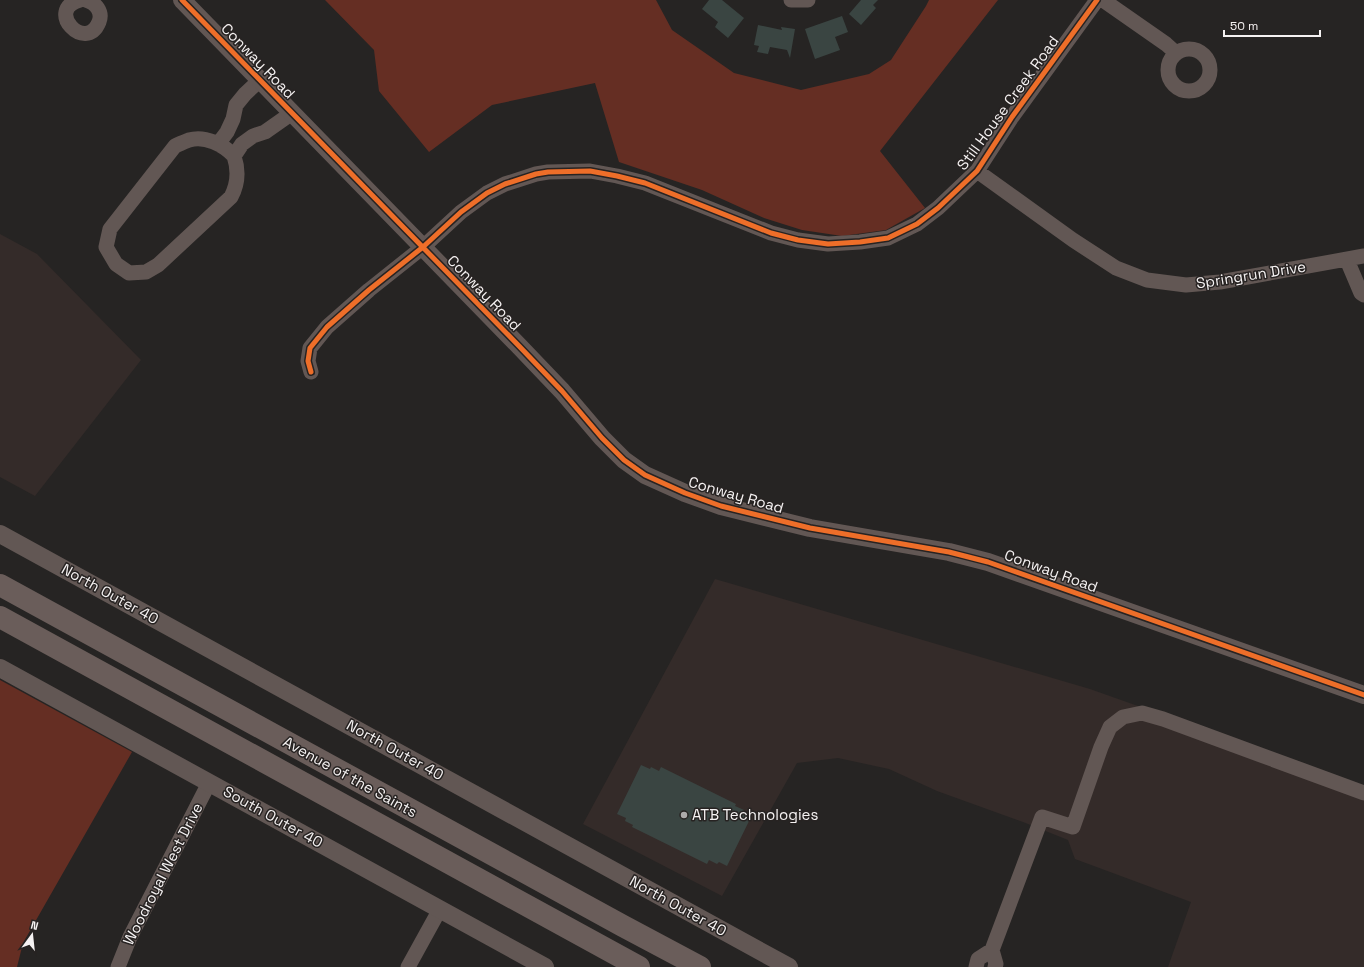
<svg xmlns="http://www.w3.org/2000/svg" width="1364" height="967" font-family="'Space Grotesk',sans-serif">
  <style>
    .built { fill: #342b29 }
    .green { fill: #652e23 }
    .building { fill: #3a4542 }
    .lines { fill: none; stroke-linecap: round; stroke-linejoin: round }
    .minor { stroke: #625754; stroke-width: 15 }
    .tertiary { stroke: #625754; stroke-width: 18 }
    .motorway { stroke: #6a5d5a; stroke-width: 22 }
    .cycleway-casing { stroke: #272322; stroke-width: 8 }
    .cycleway { stroke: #ee6e29; stroke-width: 5 }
    .poi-dot { fill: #adaaaa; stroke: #272322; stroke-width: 1.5 }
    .labels { text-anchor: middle; stroke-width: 3; stroke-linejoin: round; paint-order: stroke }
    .street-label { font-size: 15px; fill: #f5f2f2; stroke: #272322 }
    .poi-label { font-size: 15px; fill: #f5f2f2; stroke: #272322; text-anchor: start }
  </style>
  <rect width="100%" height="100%" fill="#262423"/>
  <!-- built -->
  <path class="built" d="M 0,234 L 37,254 L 141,360 L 35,496 L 0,477 Z
    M 715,579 L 1090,689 L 1364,786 L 1364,967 L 1168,967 L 1191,902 L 1075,859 L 1068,840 L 1023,822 L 937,791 L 889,769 L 838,758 L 797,763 L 722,896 L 583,824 Z"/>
  <!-- green -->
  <path class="green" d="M 325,0 L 656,0 L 672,30 L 734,73 L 801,90 L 869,74 L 891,60 L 926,6 L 929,0 L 998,0 L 880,151 L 925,208 L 886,230 L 842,236 L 802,230 L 764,218 L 702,190 L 619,162 L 595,83 L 492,105 L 429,152 L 379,91 L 374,50 Z
    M 0,680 L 132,752 L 23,943 L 17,967 L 0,967 Z"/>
  <!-- building -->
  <path class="building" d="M 709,0 L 722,0 L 744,18 L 728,38 L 715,27 L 718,22 L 702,9 Z
    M 861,0 L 878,0 L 873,5 L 876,8 L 861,25 L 849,14 Z
    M 842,16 L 848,32 L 835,37 L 840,50 L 815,59 L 805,29 Z
    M 758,25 L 782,30 L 781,27 L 795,29 L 790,58 L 787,50 L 770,47 L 768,54 L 757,52 L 759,46 L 754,45 Z
    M 641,765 L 650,769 L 651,767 L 659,771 L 661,767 L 736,804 L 735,806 L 744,810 L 742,813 L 751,817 L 727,866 L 719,862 L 717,864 L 709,860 L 707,864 L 632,827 L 633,825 L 625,821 L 626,818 L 617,814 Z"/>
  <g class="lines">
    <!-- minor -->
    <path class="minor" d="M 80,0 C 44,10 86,54 99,22 C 103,12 96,3 86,0
      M 791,0 L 808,0
      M 1103,0 L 1166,44 L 1176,53
      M1168 70a21 21 0 1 1 42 0a21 21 0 1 1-42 0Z
      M 218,144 L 227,132 L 233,119 L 236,105 L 245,94 L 260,80
      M 234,156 C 224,145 205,135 189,140 C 184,142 179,144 175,146 L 110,229 L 106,247 L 116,264 L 129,273 L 146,272 L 158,265 L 231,197 C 238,184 239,171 234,156 L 242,144 L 253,136 L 265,132 L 292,113
      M 977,171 L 1073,240 L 1116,268 L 1147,280 L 1186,285 L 1220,282 L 1364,256
      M 1347,260 L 1361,293 L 1364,295
      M 311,372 L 308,361 L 310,348 L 327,327 L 369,290 L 423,247 L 461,212 L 487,193 L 505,184 L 536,174 L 548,172 L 590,171 L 617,176 L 645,183 L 771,233 L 798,240 L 828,244 L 860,242 L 888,238 L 917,224 L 938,208 L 977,171 L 1012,117 L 1097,0
      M 992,950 L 1042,817 L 1073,827 L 1101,747 L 1110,727 L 1123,717 L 1142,713 L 1163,719 L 1364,793
      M 118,967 L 130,937 L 209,783
      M 408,967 L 440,909
      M 976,967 L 978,959 L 992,950 L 996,964 L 995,967"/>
    <!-- tertiary -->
    <path class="tertiary" d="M 182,0 L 519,346 L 562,391 L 602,438 L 624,460 L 645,475 L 685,493 L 721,506 L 810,528 L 949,552 L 988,562 L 1364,695
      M 0,534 L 789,967
      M 0,668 L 545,967"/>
    <!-- motorway -->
    <path class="motorway" d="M 0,585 L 623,926 L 700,967
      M 0,617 L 639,967"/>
    <defs>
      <path id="cycleway" d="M 182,0 L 519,346 L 562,391 L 602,438 L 624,460 L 645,475 L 685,493 L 721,506 L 810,528 L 949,552 L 988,562 L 1364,695
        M 311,372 L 308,361 L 310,348 L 327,327 L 369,290 L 423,247 L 461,212 L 487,193 L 505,184 L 536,174 L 548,172 L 590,171 L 617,176 L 645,183 L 771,233 L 798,240 L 828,244 L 860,242 L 888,238 L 917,224 L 938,208 L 977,171 L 1012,117 L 1097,0"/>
    </defs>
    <!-- cycleway casing -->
    <use href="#cycleway" class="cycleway-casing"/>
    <!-- cycleway -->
    <use href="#cycleway" class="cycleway"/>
  </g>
  <!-- markers -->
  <circle class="poi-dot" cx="684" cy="815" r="4"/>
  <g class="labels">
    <!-- street labels -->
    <g class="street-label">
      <text transform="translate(258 61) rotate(46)" y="5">Conway Road</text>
      <text transform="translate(1008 103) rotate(-54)" y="5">Still House Creek Road</text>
      <text transform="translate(1251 275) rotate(-9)" y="5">Springrun Drive</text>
      <text transform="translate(484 293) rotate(46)" y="5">Conway Road</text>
      <text transform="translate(736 495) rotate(16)" y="5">Conway Road</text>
      <text transform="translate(1051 571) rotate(20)" y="5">Conway Road</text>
      <text transform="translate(110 594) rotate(29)" y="5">North Outer 40</text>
      <text transform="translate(395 750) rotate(29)" y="5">North Outer 40</text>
      <text transform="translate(350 777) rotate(29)" y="5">Avenue of the Saints</text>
      <text transform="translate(273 817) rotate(29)" y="5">South Outer 40</text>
      <text transform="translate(163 874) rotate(-63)" y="5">Woodroyal West Drive</text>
      <text transform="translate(678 906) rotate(29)" y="5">North Outer 40</text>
    </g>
    <!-- poi labels -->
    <g class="poi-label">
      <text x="692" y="820">ATB Technologies</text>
    </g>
  </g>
  <!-- north arrow -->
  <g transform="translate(32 935) rotate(15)" stroke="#272322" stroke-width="3" paint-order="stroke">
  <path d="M0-3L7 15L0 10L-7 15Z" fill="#f5f2f2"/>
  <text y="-6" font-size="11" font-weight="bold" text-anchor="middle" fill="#f5f2f2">N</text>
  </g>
  <!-- scale -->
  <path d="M1224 30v6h96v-6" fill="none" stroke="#f5f2f2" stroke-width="2"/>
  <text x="1230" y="30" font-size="12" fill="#f5f2f2" stroke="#272322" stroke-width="3" paint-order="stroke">50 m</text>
</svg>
